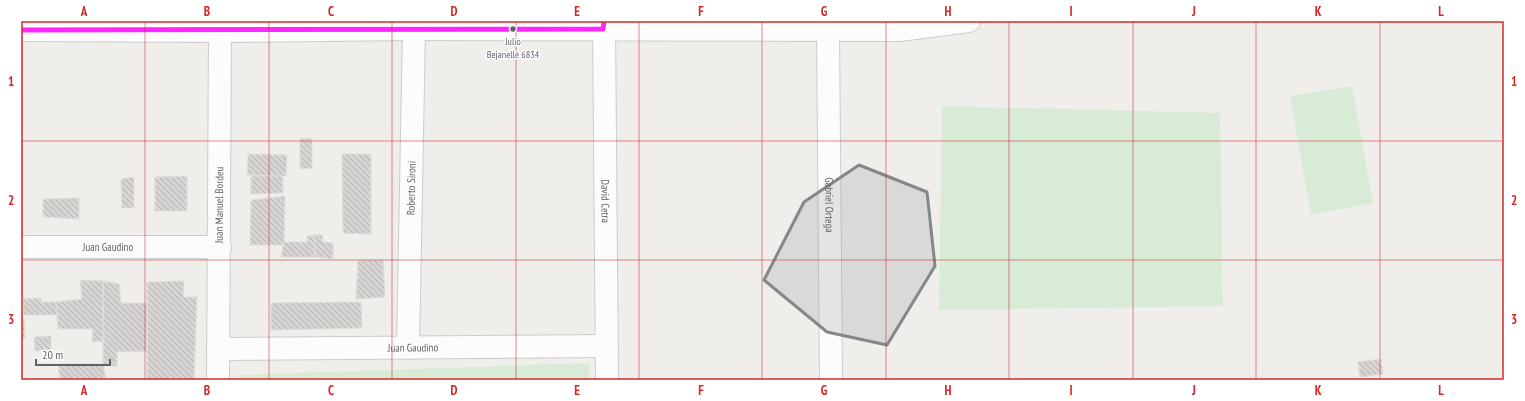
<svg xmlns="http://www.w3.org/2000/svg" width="1525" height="401" font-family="'PT Sans Narrow',sans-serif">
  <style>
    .park { fill: #d8ebd6 }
    .building { fill: url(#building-back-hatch); stroke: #deddd9 }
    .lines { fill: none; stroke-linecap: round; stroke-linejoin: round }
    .minor-casing { stroke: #cbcccc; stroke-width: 24 }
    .minor { stroke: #fdfcfc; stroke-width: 22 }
    .bus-1-casing { stroke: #fff; stroke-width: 8 }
    .bus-1 { stroke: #fe27ff; stroke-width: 5 }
    .marked { fill: #84888a; fill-opacity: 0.2; stroke: #84888a; stroke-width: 3; stroke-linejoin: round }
    .grid { fill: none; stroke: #d62828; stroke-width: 1; stroke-opacity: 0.55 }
    .bus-dot { fill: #5f6368; stroke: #fff; stroke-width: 1.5 }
    .labels { text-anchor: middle; stroke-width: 3; stroke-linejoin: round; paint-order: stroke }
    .bus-label { font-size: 10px; fill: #5f6368; stroke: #fff }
    .street-label { font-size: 11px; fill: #5f6368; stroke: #fff }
    .neatline { fill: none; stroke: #d62828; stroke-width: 1.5 }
    .grid-label { font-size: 13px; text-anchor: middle; font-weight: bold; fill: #d62828 }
  </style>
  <defs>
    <pattern id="building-back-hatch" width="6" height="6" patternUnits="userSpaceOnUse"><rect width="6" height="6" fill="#d6d5d3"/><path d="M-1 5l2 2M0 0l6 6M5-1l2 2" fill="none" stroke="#b1b0af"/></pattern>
  </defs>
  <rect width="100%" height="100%" fill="#efeeea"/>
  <!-- park -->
  <path class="park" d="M 1352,86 L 1373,203 L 1311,215 L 1290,96 Z
    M 942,106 L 1220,113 L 1223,306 L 939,310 Z
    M 589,363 L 589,380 L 239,380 L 239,375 Z"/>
  <!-- building -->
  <path class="building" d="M 312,138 L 312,168 L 300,169 L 300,139 Z
    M 248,154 L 287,155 L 286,176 L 247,175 Z
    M 342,154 L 371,154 L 371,234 L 343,233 Z
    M 187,176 L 187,211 L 155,211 L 155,177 Z
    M 251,176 L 283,176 L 283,193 L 251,194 Z
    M 134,177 L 134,208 L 122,208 L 121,179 Z
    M 285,196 L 284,245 L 250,245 L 251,200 Z
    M 79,198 L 79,219 L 43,217 L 43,199 Z
    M 314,235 L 322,235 L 323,242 L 333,243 L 333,259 L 315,257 Z
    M 314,235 L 315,257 L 281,257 L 284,242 L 307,242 L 307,236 Z
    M 358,260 L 383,260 L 385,297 L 356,299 Z
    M 80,280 L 103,281 L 104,341 L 92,342 L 93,329 L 58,329 L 56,302 L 82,299 Z
    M 103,281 L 119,284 L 121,303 L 148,303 L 147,351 L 117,352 L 117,367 L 103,364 Z
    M 184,281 L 183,297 L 197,297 L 194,380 L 147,380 L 147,282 Z
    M 41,298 L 41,302 L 56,302 L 57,315 L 24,315 L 23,299 Z
    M 361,302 L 362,328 L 271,330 L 271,303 Z
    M 21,319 L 24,319 L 25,338 L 21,338 Z
    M 51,336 L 51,350 L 35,351 L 34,337 Z
    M 1381,359 L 1383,374 L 1360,377 L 1358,362 Z
    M 58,364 L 103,364 L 106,380 L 60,380 Z"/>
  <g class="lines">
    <defs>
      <g id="minor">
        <path id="s1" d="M 604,21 L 607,380"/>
        <path d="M 21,30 L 220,31 L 414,29 L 899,30 L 969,21"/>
        <path id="s2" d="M 828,30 L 831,380"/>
        <path id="s3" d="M 21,247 L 220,247"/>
        <path id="s4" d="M 408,348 L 414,29"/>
        <path id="s5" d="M 218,349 L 607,346"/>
        <path id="s6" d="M 218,380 L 220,31"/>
      </g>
    </defs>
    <!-- minor casing -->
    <use href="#minor" class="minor-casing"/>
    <!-- minor -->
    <use href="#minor" class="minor"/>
    <defs>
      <path id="bus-1" d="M 21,30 L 603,29 L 604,21"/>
    </defs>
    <!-- bus-1 casing -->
    <use href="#bus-1" class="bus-1-casing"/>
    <!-- bus-1 -->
    <use href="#bus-1" class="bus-1"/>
  </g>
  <!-- marked area -->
  <path class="marked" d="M 859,165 L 927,192 L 935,266 L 887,345 L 827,332 L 764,280 L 804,202 Z"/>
  <!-- grid -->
  <path class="grid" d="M 145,21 L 145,380M 269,21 L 269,380M 392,21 L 392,380M 516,21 L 516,380M 639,21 L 639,380M 762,21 L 762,380M 886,21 L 886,380M 1009,21 L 1009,380M 1133,21 L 1133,380M 1256,21 L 1256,380M 1380,21 L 1380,380M 21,141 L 1504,141M 21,260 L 1504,260"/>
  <!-- markers -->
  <circle class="bus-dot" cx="513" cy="29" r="3.5"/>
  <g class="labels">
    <!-- bus labels -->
    <g class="bus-label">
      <text x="513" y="45">Julio<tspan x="513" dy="13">Bejanelle 6834</tspan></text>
    </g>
    <!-- street labels -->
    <g class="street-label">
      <text dy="4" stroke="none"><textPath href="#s4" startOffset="160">Roberto Sironi</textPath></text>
      <text dy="4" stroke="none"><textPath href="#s1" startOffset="180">David Cetra</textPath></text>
      <text dy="4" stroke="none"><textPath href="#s6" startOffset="175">Juan Manuel Bordeu</textPath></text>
      <text dy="4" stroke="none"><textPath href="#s2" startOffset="175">Gabriel Ortega</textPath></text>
      <text dy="4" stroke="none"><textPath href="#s3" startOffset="87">Juan Gaudino</textPath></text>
      <text dy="4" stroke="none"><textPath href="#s5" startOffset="195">Juan Gaudino</textPath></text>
    </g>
  </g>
  <!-- border -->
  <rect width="1525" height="401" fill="none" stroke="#ffffff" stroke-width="44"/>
  <!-- scale -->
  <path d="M36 359v6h74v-6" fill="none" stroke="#5f6368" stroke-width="2"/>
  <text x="42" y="359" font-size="12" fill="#5f6368" stroke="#ffffff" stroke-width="3" paint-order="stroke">20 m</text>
  <rect x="22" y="22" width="1481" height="357" class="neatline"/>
  <g class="grid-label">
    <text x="84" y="16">A</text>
    <text x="207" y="16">B</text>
    <text x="331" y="16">C</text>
    <text x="454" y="16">D</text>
    <text x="577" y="16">E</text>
    <text x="701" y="16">F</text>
    <text x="824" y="16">G</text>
    <text x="948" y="16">H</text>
    <text x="1071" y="16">I</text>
    <text x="1194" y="16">J</text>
    <text x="1318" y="16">K</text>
    <text x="1441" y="16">L</text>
    <text x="11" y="86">1</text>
    <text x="1514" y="86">1</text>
    <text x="11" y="205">2</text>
    <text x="1514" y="205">2</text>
    <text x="11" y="324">3</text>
    <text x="1514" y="324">3</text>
    <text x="84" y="395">A</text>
    <text x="207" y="395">B</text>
    <text x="331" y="395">C</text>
    <text x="454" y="395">D</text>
    <text x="577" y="395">E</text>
    <text x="701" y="395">F</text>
    <text x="824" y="395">G</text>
    <text x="948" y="395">H</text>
    <text x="1071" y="395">I</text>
    <text x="1194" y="395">J</text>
    <text x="1318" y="395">K</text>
    <text x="1441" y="395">L</text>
  </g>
</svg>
